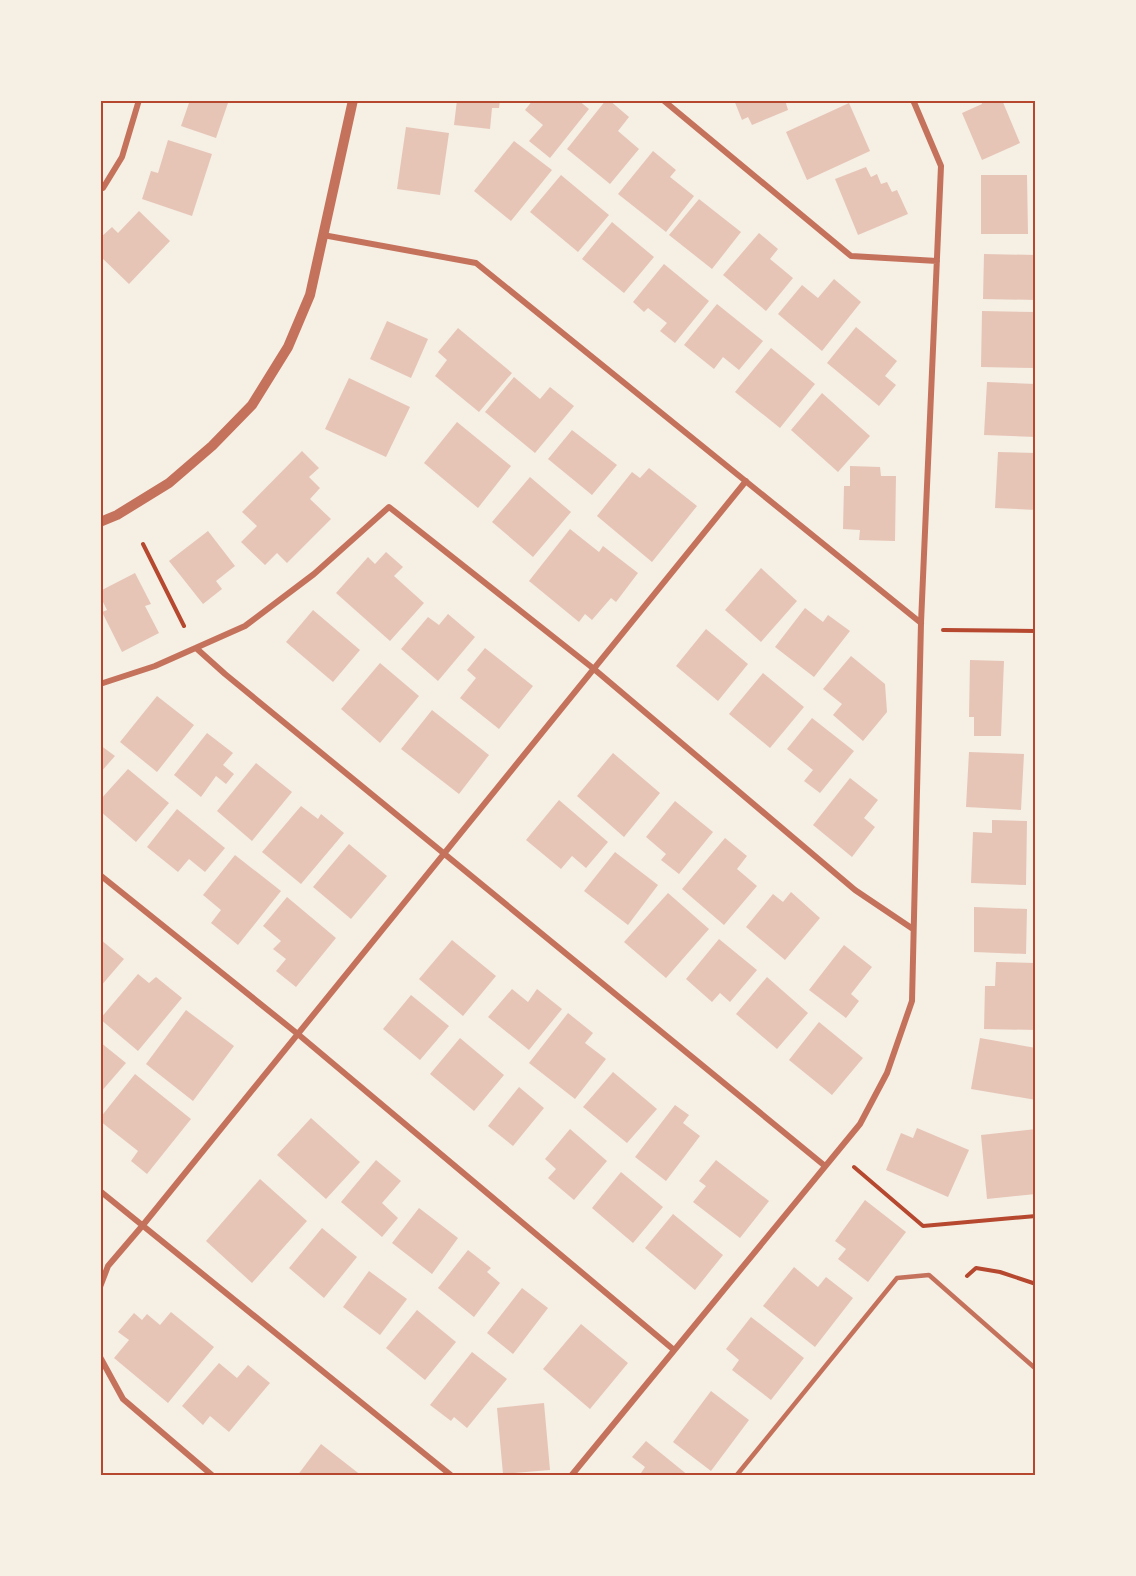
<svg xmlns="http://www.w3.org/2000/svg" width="1136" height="1576" font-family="Helvetica,sans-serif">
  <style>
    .building { fill: #e6c5b7 }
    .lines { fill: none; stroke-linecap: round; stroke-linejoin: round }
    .path { stroke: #b5482f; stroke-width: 4 }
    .service { stroke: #c5725c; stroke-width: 4.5 }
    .minor { stroke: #c5725c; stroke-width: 6 }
    .tertiary { stroke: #c5725c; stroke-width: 10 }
    .neatline { fill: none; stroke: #b5482f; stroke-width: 2 }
  </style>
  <rect width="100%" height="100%" fill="#f6efe4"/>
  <!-- building -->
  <path class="building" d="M 190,100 L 229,100 L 216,138 L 181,126 Z
    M 457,100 L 500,100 L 499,108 L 492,108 L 490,129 L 454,125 Z
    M 533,100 L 578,100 L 589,109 L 550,158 L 529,141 L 543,125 L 525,110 Z
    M 606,100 L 609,100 L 629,117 L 618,131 L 639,149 L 610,184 L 567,149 Z
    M 734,100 L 785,100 L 788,110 L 752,125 L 748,117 L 742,120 Z
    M 981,100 L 1002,100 L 1020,143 L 982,160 L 962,113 L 982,104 Z
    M 849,103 L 870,151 L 807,180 L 786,132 Z
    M 406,127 L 449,133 L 440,195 L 397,189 Z
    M 168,140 L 212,154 L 192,216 L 142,199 L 151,171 L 158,173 Z
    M 514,141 L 552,170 L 511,221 L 474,191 Z
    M 653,151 L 676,170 L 670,177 L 694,196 L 666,232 L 618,194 Z
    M 866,167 L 871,177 L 877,174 L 881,184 L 887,182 L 892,192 L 897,190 L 908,214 L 858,235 L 835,179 Z
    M 561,175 L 609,215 L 578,252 L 530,212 Z
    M 981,175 L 1027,175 L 1028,234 L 981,234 Z
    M 699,199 L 741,232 L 712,269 L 669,235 Z
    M 139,211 L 170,241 L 129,284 L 100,256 L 100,238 L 112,227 L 118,233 Z
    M 612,222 L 654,257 L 624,293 L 582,259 Z
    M 759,233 L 778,249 L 770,259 L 793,278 L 766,311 L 723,275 Z
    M 984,254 L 1036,255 L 1036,300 L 983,299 Z
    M 664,264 L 709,301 L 675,343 L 660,331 L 667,323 L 648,308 L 644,312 L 633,302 Z
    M 834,279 L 861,302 L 822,351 L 778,314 L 802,285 L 818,298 Z
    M 717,304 L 763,341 L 739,370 L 723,357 L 714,369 L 684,345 Z
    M 982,311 L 1036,312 L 1036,368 L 981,367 Z
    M 387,321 L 428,339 L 411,378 L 370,359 Z
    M 856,327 L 897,361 L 885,376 L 896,385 L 879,406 L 827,363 Z
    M 458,328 L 512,373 L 479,412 L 435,376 L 447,360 L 438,352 Z
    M 771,348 L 815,384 L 780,428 L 735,392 Z
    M 514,377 L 540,399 L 550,387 L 574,406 L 535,453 L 485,412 Z
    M 349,378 L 410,407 L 386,457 L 325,429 Z
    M 987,382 L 1036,384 L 1036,437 L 984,435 Z
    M 822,393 L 870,436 L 838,472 L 791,430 Z
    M 457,422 L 511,466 L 478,508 L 424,463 Z
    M 572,430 L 617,465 L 592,495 L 548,459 Z
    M 302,451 L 319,468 L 309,477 L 320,488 L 310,499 L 331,519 L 287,563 L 277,553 L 265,565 L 241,542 L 257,526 L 242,512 Z
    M 998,452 L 1036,453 L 1036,510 L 995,508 Z
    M 850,466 L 880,467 L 881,476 L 896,476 L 895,541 L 859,540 L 860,530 L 843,529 L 844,486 L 850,486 Z
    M 649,468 L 697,506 L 652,562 L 597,516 L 632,472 L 640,478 Z
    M 530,477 L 571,512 L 533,557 L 492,522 Z
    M 570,529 L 599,552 L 603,546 L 638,573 L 616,602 L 611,598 L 592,620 L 585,614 L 579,622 L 529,581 Z
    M 208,531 L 235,566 L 216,581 L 222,589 L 203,604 L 169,561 Z
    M 386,552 L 403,567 L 394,576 L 424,603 L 390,641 L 336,593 L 368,557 L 375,564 Z
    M 761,568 L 797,601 L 761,642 L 725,610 Z
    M 135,573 L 151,604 L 145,606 L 159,633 L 122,652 L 102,612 L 107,610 L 100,596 L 100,591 Z
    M 805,608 L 823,622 L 828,615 L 850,631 L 814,677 L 775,647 Z
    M 313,610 L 360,650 L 333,682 L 286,642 Z
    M 448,614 L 475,637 L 438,681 L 401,649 L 428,617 L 439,625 Z
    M 706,629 L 748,664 L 718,701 L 676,666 Z
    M 485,648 L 533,686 L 499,729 L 460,698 L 476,678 L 467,670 Z
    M 851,656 L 885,684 L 887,712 L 863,741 L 833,715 L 842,704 L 823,689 Z
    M 970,660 L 1004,661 L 1001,736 L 974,736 L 974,717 L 969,717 Z
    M 380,663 L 419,696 L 380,743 L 341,709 Z
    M 763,673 L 804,707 L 770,748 L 729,714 Z
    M 157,696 L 194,725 L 157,772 L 120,742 Z
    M 432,710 L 489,755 L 459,794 L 401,749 Z
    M 812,718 L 854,751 L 820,793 L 804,781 L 813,770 L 787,749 Z
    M 207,733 L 233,753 L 223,765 L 234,774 L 226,784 L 216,776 L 201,797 L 174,775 Z
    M 100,745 L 115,756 L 100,773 Z
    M 969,752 L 1024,754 L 1021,810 L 966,807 Z
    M 613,753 L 660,793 L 624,837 L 577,796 Z
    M 256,763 L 292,792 L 252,841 L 217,811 Z
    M 128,769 L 169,803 L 136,842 L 100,811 L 100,800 Z
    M 850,778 L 878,800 L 864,818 L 875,827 L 852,857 L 813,825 Z
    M 559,800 L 608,842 L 586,868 L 572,856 L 561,869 L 526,840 Z
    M 675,801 L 713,832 L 679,874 L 661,860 L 666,854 L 646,837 Z
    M 301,806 L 318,819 L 321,814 L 344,833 L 301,884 L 262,852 Z
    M 177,809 L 225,848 L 205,872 L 189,859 L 178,872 L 147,847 Z
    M 992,820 L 1027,821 L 1026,885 L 971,883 L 973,832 L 992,833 Z
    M 725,838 L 747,856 L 737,869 L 757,886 L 724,925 L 682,889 Z
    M 349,844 L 387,876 L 351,919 L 313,887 Z
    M 615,852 L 658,885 L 628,925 L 584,891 Z
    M 235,855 L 281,891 L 238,945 L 211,923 L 221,910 L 203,895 Z
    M 791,892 L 820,918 L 785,960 L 746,927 L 773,894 L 783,902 Z
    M 668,893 L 709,929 L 666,978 L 624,942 Z
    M 287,897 L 336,938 L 296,987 L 276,971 L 286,959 L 273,949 L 281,941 L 263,926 Z
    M 974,907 L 1027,909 L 1026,954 L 974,952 Z
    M 100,939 L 124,959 L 100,987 Z
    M 719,939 L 757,970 L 730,1002 L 720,993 L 712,1002 L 686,979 Z
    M 452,940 L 496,976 L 463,1016 L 419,979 Z
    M 844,945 L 872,967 L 851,994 L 859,1001 L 846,1018 L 809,990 Z
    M 996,962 L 1036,963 L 1036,1030 L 984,1029 L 985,986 L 995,986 Z
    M 138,974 L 149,983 L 156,977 L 182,998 L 138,1051 L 100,1019 Z
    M 767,977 L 808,1013 L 777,1049 L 736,1014 Z
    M 512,989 L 528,1002 L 537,989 L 562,1009 L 529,1050 L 488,1017 Z
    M 411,995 L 449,1026 L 420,1060 L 383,1029 Z
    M 186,1010 L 234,1046 L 193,1101 L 146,1064 Z
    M 568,1013 L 593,1033 L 585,1043 L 606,1059 L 575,1099 L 529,1063 Z
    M 819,1022 L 863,1058 L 832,1095 L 789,1060 Z
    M 460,1038 L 504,1075 L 474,1111 L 430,1074 Z
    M 980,1038 L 1036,1048 L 1036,1100 L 971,1089 Z
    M 100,1042 L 126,1063 L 100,1093 Z
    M 613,1072 L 657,1109 L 627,1143 L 583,1107 Z
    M 135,1074 L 191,1119 L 147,1174 L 131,1161 L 138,1151 L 100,1121 L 100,1118 Z
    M 519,1087 L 544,1108 L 513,1146 L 488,1126 Z
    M 675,1105 L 689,1115 L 683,1123 L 700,1136 L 666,1181 L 635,1157 Z
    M 311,1118 L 360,1162 L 326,1199 L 277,1155 Z
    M 917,1128 L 969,1150 L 948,1197 L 886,1170 L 901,1133 L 913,1138 Z
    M 570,1129 L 607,1161 L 574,1200 L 548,1178 L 556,1169 L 545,1159 Z
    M 1036,1129 L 1036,1194 L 987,1199 L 981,1135 Z
    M 376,1160 L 401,1181 L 382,1203 L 398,1218 L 382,1237 L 341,1202 Z
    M 716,1160 L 769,1201 L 740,1238 L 693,1202 L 706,1186 L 699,1181 Z
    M 621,1172 L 663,1207 L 633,1243 L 592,1208 Z
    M 260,1179 L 307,1221 L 252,1283 L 206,1241 Z
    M 865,1200 L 906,1232 L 868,1282 L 838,1259 L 846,1249 L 835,1241 Z
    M 419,1208 L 458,1238 L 432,1274 L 392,1243 Z
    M 673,1214 L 723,1255 L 695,1290 L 645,1248 Z
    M 322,1228 L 357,1257 L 324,1298 L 289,1268 Z
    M 468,1250 L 491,1268 L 487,1272 L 500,1283 L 474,1317 L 438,1288 Z
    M 794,1267 L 818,1287 L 826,1277 L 853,1298 L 815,1347 L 763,1306 Z
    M 369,1271 L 407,1299 L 380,1335 L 343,1307 Z
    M 522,1288 L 548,1308 L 513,1354 L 487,1333 Z
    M 417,1310 L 456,1342 L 425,1380 L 386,1348 Z
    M 171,1312 L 214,1347 L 168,1403 L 114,1358 L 129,1340 L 118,1332 L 134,1313 L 142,1320 L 147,1314 L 160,1325 Z
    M 751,1317 L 804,1358 L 771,1400 L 732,1370 L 739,1360 L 726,1349 Z
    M 581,1324 L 628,1363 L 590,1409 L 543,1369 Z
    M 472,1352 L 507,1379 L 467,1428 L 454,1417 L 451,1421 L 430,1405 Z
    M 219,1363 L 237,1378 L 248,1365 L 270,1383 L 229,1432 L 210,1416 L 203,1425 L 182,1406 Z
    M 711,1391 L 749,1420 L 711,1471 L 673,1442 Z
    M 544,1403 L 550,1470 L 503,1474 L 497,1408 Z
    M 646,1441 L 689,1476 L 639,1476 L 645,1467 L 632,1457 Z
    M 321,1444 L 362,1476 L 297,1476 Z"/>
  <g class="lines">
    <!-- path -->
    <path class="path" d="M 143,544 L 184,626
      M 943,630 L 1036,631
      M 854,1167 L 923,1226 L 1036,1216
      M 967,1276 L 976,1268 L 1000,1272 L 1036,1284"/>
    <!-- service -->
    <path class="service" d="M 736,1476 L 897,1278 L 929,1275 L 1036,1369"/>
    <!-- minor -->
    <path class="minor" d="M 663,100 L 851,256 L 937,261
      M 100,189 L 103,188 L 122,157 L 139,100
      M 323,235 L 476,263 L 921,623
      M 196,648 L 225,674 L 825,1166
      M 100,684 L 155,666 L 245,626 L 314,574 L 389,507 L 594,669 L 855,890 L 913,929
      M 100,875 L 299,1035 L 674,1350
      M 100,1191 L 452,1476
      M 100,1287 L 108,1266 L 143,1225 L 746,481
      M 100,1357 L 123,1399 L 213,1476
      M 571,1476 L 860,1124 L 887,1073 L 912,1001 L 921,623 L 941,166 L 913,100"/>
    <!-- tertiary -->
    <path class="tertiary" d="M 100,522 L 117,515 L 169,483 L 212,446 L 252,405 L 288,347 L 310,295 L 353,100"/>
  </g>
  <!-- border -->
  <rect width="1136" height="1576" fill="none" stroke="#f6efe4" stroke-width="204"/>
  <rect x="102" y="102" width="932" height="1372" class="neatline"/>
</svg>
